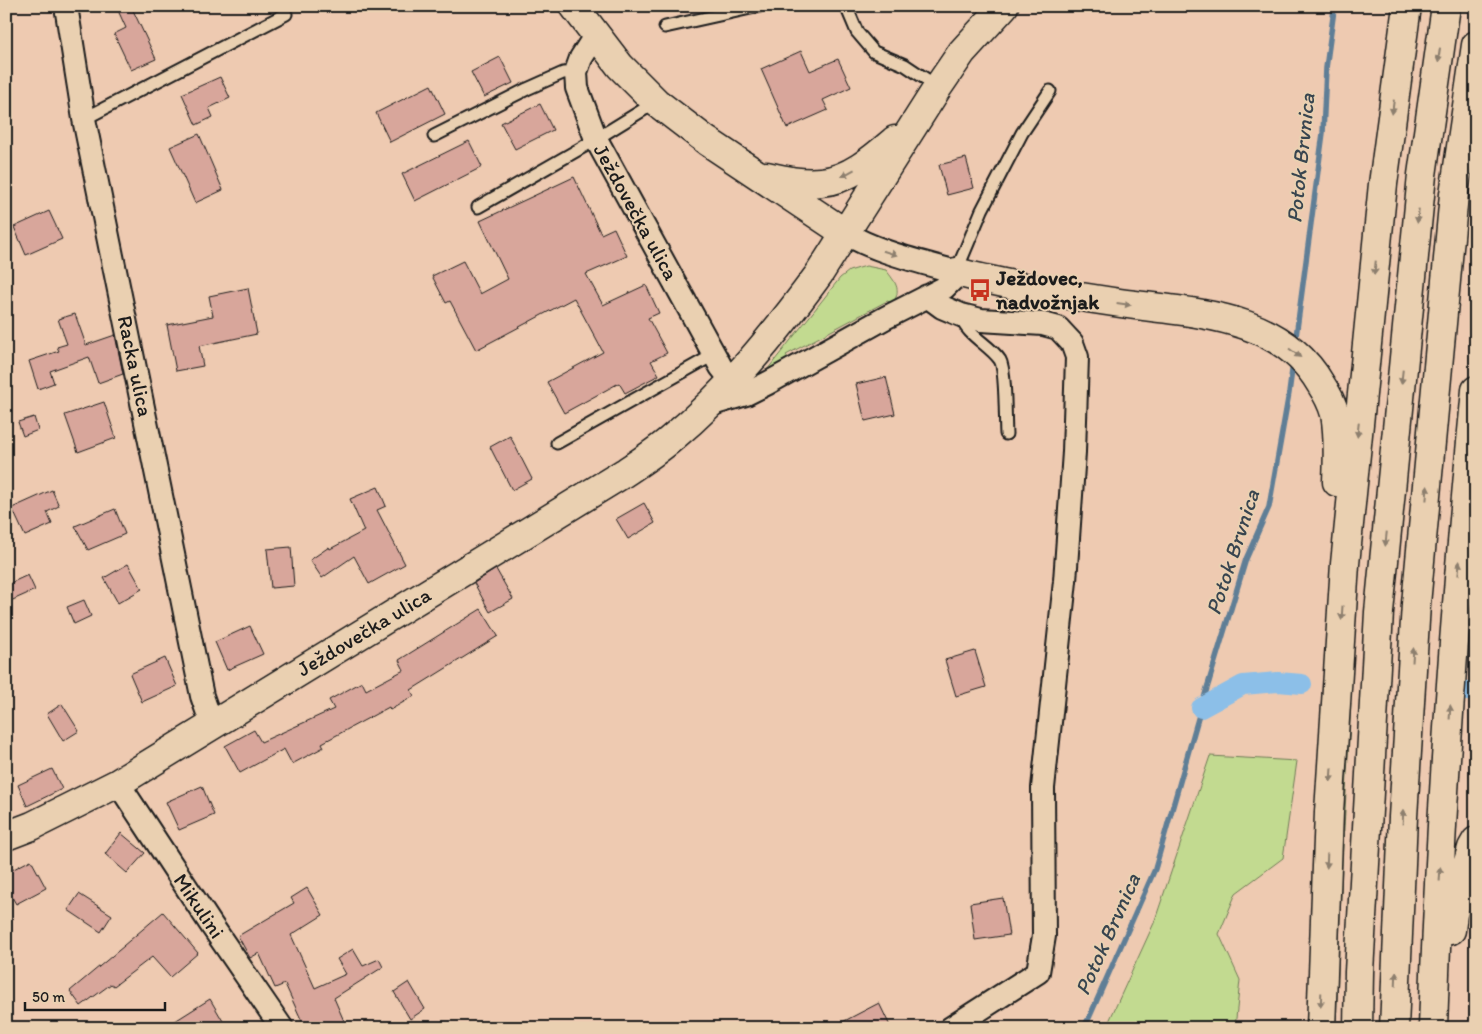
<svg xmlns="http://www.w3.org/2000/svg" width="1482" height="1034" font-family="Itim,sans-serif">
  <style>
    .green { fill: #c2da90; stroke: #6f7b56 }
    .lines { fill: none; stroke-linecap: round; stroke-linejoin: round }
    .stream { stroke: #5f7e96; stroke-width: 5.5 }
    .canal { stroke: #8cbfe8; stroke-width: 20 }
    .building { fill: #d8a69b; stroke: #1c1c1c }
    .lane-casing { stroke: #1c1c1c; stroke-width: 15 }
    .street-casing { stroke: #1c1c1c; stroke-width: 26 }
    .secondary-casing { stroke: #1c1c1c; stroke-width: 31 }
    .highway-casing { stroke: #1c1c1c; stroke-width: 31 }
    .lane { stroke: #ead0b1; stroke-width: 11 }
    .street { stroke: #ead0b1; stroke-width: 22 }
    .secondary { stroke: #ead0b1; stroke-width: 28 }
    .highway { stroke: #ead0b1; stroke-width: 28 }
    .oneway { fill: #8d7f6e }
    .labels { text-anchor: middle; stroke-width: 4; stroke-linejoin: round; paint-order: stroke }
    .street-label { font-size: 21px; fill: #1c1c1c; stroke: #ead0b1 }
    .poi-label { font-size: 21px; font-weight: bold; fill: #1c1c1c; stroke: #ead0b1; text-anchor: start }
    .water-label { font-size: 22px; font-style: italic; fill: #38454f; stroke: #ead0b1 }
  </style>
  <rect width="100%" height="100%" fill="#eecab1"/>
  <filter id="ink" filterUnits="userSpaceOnUse"><feTurbulence type="fractalNoise" baseFrequency=".02" numOctaves="2"/><feDisplacementMap in="SourceGraphic" scale="10" xChannelSelector="R" yChannelSelector="G"/><feConvolveMatrix kernelMatrix="1 2 1 2 8 2 1 2 1" color-interpolation-filters="sRGB"/></filter>
  <g filter="url(#ink)">
    <!-- green -->
    <path class="green" d="M 866,266 L 886,270 C 895,282 902,289 893,303 L 887,301 L 786,355 L 789,359 L 767,370 L 840,278 L 849,271 Z
      M 1347,702 L 1351,703 L 1342,865 L 1336,1028 L 1332,1028 Z
      M 1210,756 L 1297,761 L 1283,858 L 1236,893 L 1219,934 L 1240,980 L 1235,1028 L 1106,1028 L 1154,923 Z"/>
    <g class="lines">
      <!-- stream -->
      <path class="stream" d="M 1295,344 L 1323,133 L 1326,68 L 1334,10 L 1336,6
        M 1083,1028 L 1089,1018 L 1155,869 L 1201,708 L 1246,559 L 1269,507 L 1289,393 L 1293,363"/>
      <!-- canal -->
      <path class="canal" d="M 1466,691 L 1476,691
        M 1201,708 L 1243,685 L 1278,682 L 1302,684"/>
    </g>
    <!-- building -->
    <path class="building" d="M 116,6 L 131,6 L 156,59 L 131,70 L 114,34 L 126,28 Z
      M 801,51 L 810,71 L 838,59 L 851,87 L 823,100 L 828,110 L 787,128 L 761,69 Z
      M 500,57 L 513,83 L 484,97 L 471,72 Z
      M 220,77 L 230,98 L 209,108 L 213,117 L 196,125 L 182,94 Z
      M 431,85 L 445,114 L 390,142 L 376,113 Z
      M 540,104 L 553,130 L 515,149 L 501,123 Z
      M 199,134 L 223,190 L 195,203 L 170,147 Z
      M 469,141 L 482,167 L 415,201 L 402,174 Z
      M 966,158 L 974,188 L 947,195 L 939,165 Z
      M 574,177 L 601,234 L 614,228 L 627,256 L 586,274 L 603,305 L 646,285 L 659,313 L 648,318 L 667,353 L 651,361 L 659,375 L 625,393 L 619,383 L 564,413 L 547,382 L 603,352 L 574,298 L 476,350 L 450,301 L 446,303 L 432,276 L 463,261 L 480,294 L 508,279 L 480,221 Z
      M 49,211 L 62,239 L 26,255 L 14,227 Z
      M 248,288 L 257,334 L 199,346 L 203,366 L 176,371 L 167,325 L 213,316 L 209,296 Z
      M 75,314 L 86,345 L 115,335 L 123,374 L 98,383 L 89,357 L 50,371 L 54,383 L 38,389 L 29,361 L 59,351 L 57,347 L 67,344 L 58,319 Z
      M 886,377 L 895,414 L 865,421 L 856,384 Z
      M 104,402 L 116,438 L 78,452 L 65,415 Z
      M 34,417 L 38,430 L 23,436 L 18,422 Z
      M 510,436 L 532,479 L 512,490 L 490,447 Z
      M 378,487 L 386,506 L 377,510 L 405,564 L 369,584 L 354,556 L 322,578 L 310,560 L 329,547 L 330,549 L 364,531 L 350,499 Z
      M 52,490 L 59,506 L 47,512 L 52,524 L 25,536 L 12,508 Z
      M 644,503 L 655,523 L 628,539 L 616,519 Z
      M 115,509 L 125,534 L 88,550 L 75,526 Z
      M 291,547 L 294,586 L 271,588 L 267,549 Z
      M 128,564 L 142,589 L 118,603 L 104,578 Z
      M 496,569 L 513,599 L 490,612 L 474,583 Z
      M 28,575 L 35,590 L 6,603 L 6,585 Z
      M 84,600 L 91,616 L 74,624 L 67,607 Z
      M 481,609 L 498,636 L 411,690 L 414,696 L 390,710 L 389,707 L 322,743 L 324,747 L 292,764 L 284,749 L 240,773 L 225,746 L 254,730 L 261,742 L 334,709 L 329,700 L 362,682 L 366,690 L 404,670 L 399,660 Z
      M 250,626 L 263,654 L 227,670 L 215,642 Z
      M 975,651 L 986,687 L 956,696 L 945,660 Z
      M 165,658 L 177,686 L 142,702 L 130,674 Z
      M 62,704 L 79,731 L 63,741 L 47,714 Z
      M 52,769 L 62,789 L 27,806 L 18,785 Z
      M 202,786 L 214,815 L 179,830 L 166,802 Z
      M 121,833 L 145,853 L 127,873 L 105,854 Z
      M 31,860 L 46,888 L 16,904 L 6,887 L 6,873 Z
      M 307,888 L 323,915 L 291,935 L 315,988 L 346,974 L 337,959 L 353,949 L 363,966 L 379,959 L 383,967 L 334,998 L 347,1028 L 305,1028 L 285,984 L 275,988 L 259,953 L 250,958 L 238,936 L 294,903 L 291,898 Z
      M 79,894 L 112,915 L 101,932 L 68,910 Z
      M 1003,898 L 1009,935 L 975,940 L 970,903 Z
      M 163,912 L 198,953 L 170,977 L 152,957 L 114,986 L 111,984 L 81,1006 L 70,991 L 124,946 L 123,946 Z
      M 409,982 L 425,1009 L 410,1019 L 394,992 Z
      M 210,999 L 227,1028 L 164,1028 Z
      M 879,1003 L 891,1028 L 831,1028 Z"/>
    <g class="lines">
      <defs>
        <path id="lane" d="M 846,6 L 857,32 L 874,52 L 905,65 L 938,87
          M 665,27 L 760,6
          M 84,119 L 286,14
          M 434,136 L 527,89 L 563,73 L 576,72
          M 478,207 L 583,147 L 656,102
          M 956,272 L 982,210 L 1022,133 L 1050,91
          M 961,317 C 967,336 989,344 1000,360 C 1006,370 1005,420 1006,434
          M 557,443 L 715,354"/>
        <path id="street" d="M 66,6 L 84,119 L 202,696 L 212,725
          M 595,36 L 581,58 L 576,72 L 577,88 L 596,139 L 721,367 L 732,381
          M 927,296 L 942,307 L 961,315 L 981,320 L 1043,324 L 1058,328 L 1072,343 L 1077,357 L 1074,452 L 1065,581 L 1043,788 L 1044,936 L 1038,972 L 951,1028
          M 709,405 L 746,394 L 768,383 L 885,318 L 944,288 L 952,280 L 956,272 C 919,261 879,253 845,233
          M 118,783 L 212,926 L 282,1028"/>
        <path id="secondary" d="M 574,6 L 620,66 L 656,102 L 707,141 L 845,233
          M 766,176 C 784,180 802,184 821,182 C 849,180 874,158 895,140
          M 6,836 L 32,826 L 118,783 L 624,473 C 640,462 656,452 671,439 C 728,392 775,334 819,274 L 938,87 L 962,52 L 1004,6"/>
        <path id="highway" d="M 956,272 C 1010,286 1065,295 1120,303 C 1191,313 1279,313 1320,383 C 1326,392 1332,403 1335,414 C 1339,436 1338,460 1337,482
          M 1451,930 L 1453,914 L 1472,848 L 1476,841
          M 1321,1028 L 1329,812 L 1345,564 L 1383,184 L 1407,6
          M 1358,1028 L 1359,972 L 1379,612 L 1422,175 L 1446,6
          M 1394,1028 L 1403,817 L 1416,604 L 1454,194 L 1476,45
          M 1433,1028 C 1440,815 1455,602 1476,390"/>
      </defs>
      <!-- lane casing -->
      <use href="#lane" class="lane-casing"/>
      <!-- street casing -->
      <use href="#street" class="street-casing"/>
      <!-- secondary casing -->
      <use href="#secondary" class="secondary-casing"/>
      <!-- highway casing -->
      <use href="#highway" class="highway-casing"/>
      <!-- lane -->
      <use href="#lane" class="lane"/>
      <!-- street -->
      <use href="#street" class="street"/>
      <!-- secondary -->
      <use href="#secondary" class="secondary"/>
      <!-- highway -->
      <use href="#highway" class="highway"/>
    </g>
    <!-- one-way arrows -->
    <defs><path id="oneway-solid" d="M-6-.8H1V-3.2L6.5 0L1 3.2V.8H-6Z" transform="scale(1.25)"/></defs>
    <g class="oneway">
      <use href="#oneway-solid" transform="translate(1439 55) rotate(98)"/>
      <use href="#oneway-solid" transform="translate(1393 107) rotate(97)"/>
      <use href="#oneway-solid" transform="translate(848 173) rotate(151)"/>
      <use href="#oneway-solid" transform="translate(1418 216) rotate(96)"/>
      <use href="#oneway-solid" transform="translate(890 253) rotate(18)"/>
      <use href="#oneway-solid" transform="translate(1375 268) rotate(96)"/>
      <use href="#oneway-solid" transform="translate(1124 304) rotate(8)"/>
      <use href="#oneway-solid" transform="translate(1295 353) rotate(37)"/>
      <use href="#oneway-solid" transform="translate(1402 377) rotate(96)"/>
      <use href="#oneway-solid" transform="translate(1358 430) rotate(96)"/>
      <use href="#oneway-solid" transform="translate(1427 493) rotate(-85)"/>
      <use href="#oneway-solid" transform="translate(1386 539) rotate(96)"/>
      <use href="#oneway-solid" transform="translate(1459 568) rotate(-85)"/>
      <use href="#oneway-solid" transform="translate(1342 613) rotate(94)"/>
      <use href="#oneway-solid" transform="translate(1413 655) rotate(-86)"/>
      <use href="#oneway-solid" transform="translate(1450 712) rotate(-87)"/>
      <use href="#oneway-solid" transform="translate(1331 775) rotate(94)"/>
      <use href="#oneway-solid" transform="translate(1403 817) rotate(-87)"/>
      <use href="#oneway-solid" transform="translate(1327 861) rotate(92)"/>
      <use href="#oneway-solid" transform="translate(1440 874) rotate(-87)"/>
      <use href="#oneway-solid" transform="translate(1396 979) rotate(-88)"/>
      <use href="#oneway-solid" transform="translate(1321 1000) rotate(92)"/>
    </g>
  </g>
  <!-- icons -->
  <defs>
    <symbol id="bus-bare" viewBox="-9 -9 18 18"><path d="M-5-6H5V4H4V6H2V4H-2V6H-4V4H-5ZM-3.5-4V0h7V-4ZM-3.5 1.2v1.5H-2V1.2ZM2 1.2v1.5H3.5V1.2Z" fill="#c8321e" stroke="#ead0b1" stroke-width="2.5" paint-order="stroke"/></symbol>
  </defs>
  <g fill-rule="evenodd">
    <use href="#bus-bare" x="964" y="274" width="32" height="32"/>
  </g>
  <g class="labels">
    <!-- street labels -->
    <g class="street-label">
      <text transform="translate(636 212) rotate(61)" y="7">Ježdovečka ulica</text>
      <text transform="translate(135 366) rotate(78)" y="7">Racka ulica</text>
      <text transform="translate(364 632) rotate(-31)" y="7">Ježdovečka ulica</text>
      <text transform="translate(199 906) rotate(56)" y="7">Mikulini</text>
    </g>
    <!-- poi labels -->
    <g class="poi-label">
      <text x="996" y="285">Ježdovec,<tspan x="996" dy="24">nadvožnjak</tspan></text>
    </g>
    <!-- water labels -->
    <g class="water-label">
      <text transform="translate(1300 158) rotate(-84)" y="8">Potok Brvnica</text>
      <text transform="translate(1232 552) rotate(-72)" y="8">Potok Brvnica</text>
      <text transform="translate(1107 934) rotate(-66)" y="8">Potok Brvnica</text>
    </g>
  </g>
  <!-- margin -->
  <rect width="1482" height="1034" fill="none" stroke="#ead0b1" stroke-width="25"/>
  <rect x="12" y="12" width="1457" height="1009" fill="none" stroke="#1c1c1c" stroke-width="2" filter="url(#ink)"/>
  <!-- scale -->
  <path d="M25 1002v8h140v-8" fill="none" stroke="#1c1c1c" stroke-width="2.5"/>
  <text x="32" y="1002" font-size="15" fill="#1c1c1c" stroke="#ead0b1" stroke-width="4" paint-order="stroke">50 m</text>
</svg>
